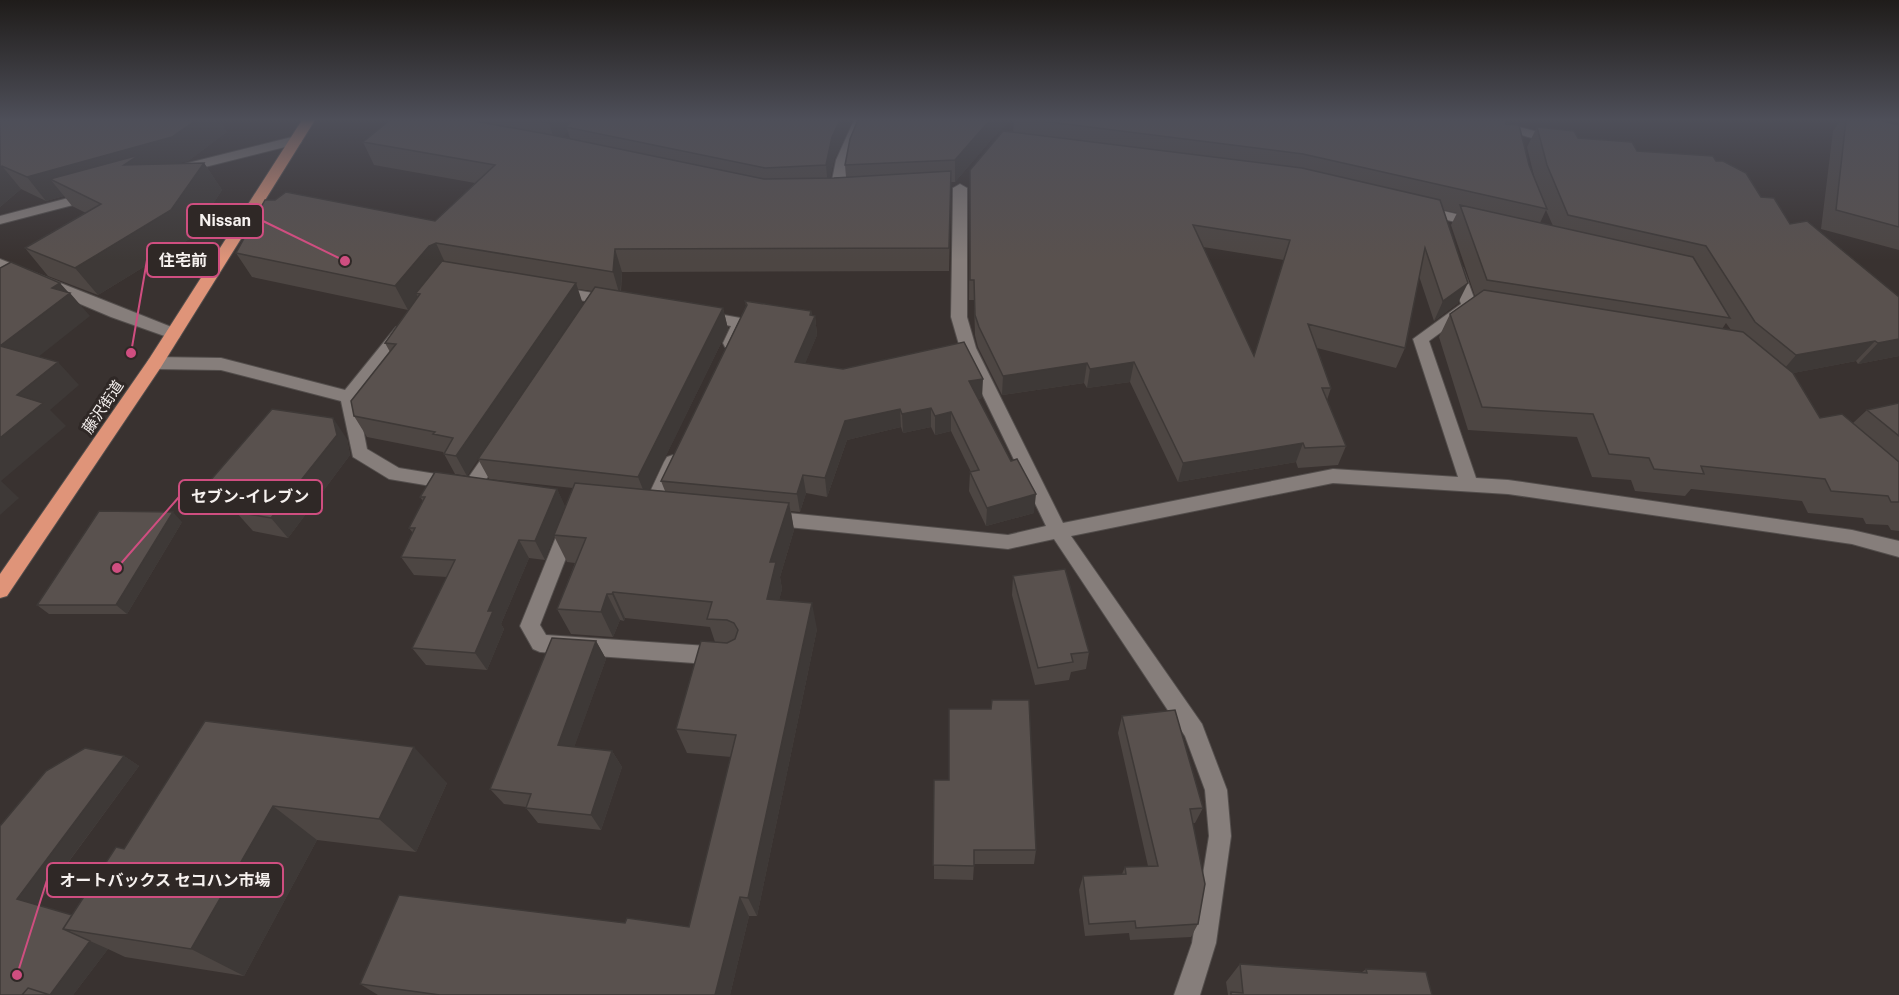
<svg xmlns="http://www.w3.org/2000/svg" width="1899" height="995" font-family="'Public Sans','Noto Sans JP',sans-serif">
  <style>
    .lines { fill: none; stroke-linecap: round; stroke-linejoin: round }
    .minor-casing { stroke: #534e4c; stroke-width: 2 }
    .highway-casing { stroke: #534e4c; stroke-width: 2 }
    .minor { fill: #867e7b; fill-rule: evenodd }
    .highway { fill: #df9479; fill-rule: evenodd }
    .wall { fill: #4d4643; fill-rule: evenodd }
    .shaded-wall { fill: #3e3937 }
    .building { fill: #59514e; stroke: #3e3937; stroke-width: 1.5; fill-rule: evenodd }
    .labels { text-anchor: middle; stroke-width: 6; stroke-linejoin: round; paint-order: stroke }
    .street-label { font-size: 15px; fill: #f6f1ef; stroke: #2f2826 }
    .leader { fill: none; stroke: #cf4e80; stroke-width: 2 }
    .callout-dot { fill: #cf4e80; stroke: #2f2826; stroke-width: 2 }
    .callout { fill: #2f2826; stroke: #cf4e80; stroke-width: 2 }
    .callout-label { font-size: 16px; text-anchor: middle; font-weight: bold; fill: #f6f1ef }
  </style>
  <rect width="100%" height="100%" fill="#393230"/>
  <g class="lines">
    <defs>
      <path id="minor" d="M 854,120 L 866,120 L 850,160 L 843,195 L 836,199 L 831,198 L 829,195 L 836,160 Z
        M 1469,120 L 1492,120 L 1562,138 L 1563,141 L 1557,145 Z
        M 296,136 L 301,137 L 302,140 L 301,143 L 181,173 L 174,169 L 176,166 Z
        M 960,184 L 967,188 L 967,317 L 976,348 L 1063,523 L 1333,469 L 1458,477 L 1413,339 L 1461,304 L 1449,268 L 1456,263 L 1463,268 L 1477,306 L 1429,341 L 1476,478 L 1508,480 L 1852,530 L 1899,541 L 1899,557 L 1852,544 L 1508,494 L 1333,483 L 1071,536 L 1202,724 L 1227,790 L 1231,836 L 1216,943 L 1200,995 L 1174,995 L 1192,943 L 1209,836 L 1205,790 L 1185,736 L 1054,539 L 1008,549 L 768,525 L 762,523 L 759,518 L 762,513 L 768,511 L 1008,535 L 1046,526 L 960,348 L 951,317 L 953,188 Z
        M 91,192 L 98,196 L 96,199 L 0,224 L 0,216 Z
        M 1422,206 L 1482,220 L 1484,223 L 1477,227 L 1417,213 L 1415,210 Z
        M 0,259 L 179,330 L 181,334 L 179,338 L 173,339 L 111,317 L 0,270 Z
        M 557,287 L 612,296 L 620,301 L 612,306 L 552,295 L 549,292 Z
        M 702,311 L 746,319 L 749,323 L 737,347 L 725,347 L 723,343 L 731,326 L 697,320 L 694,316 L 697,312 Z
        M 402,326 L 408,327 L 410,331 L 408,335 L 357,398 L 367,449 L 399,468 L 461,478 L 464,483 L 461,488 L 455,490 L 389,479 L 353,457 L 341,401 L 221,370 L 155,369 L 149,367 L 147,363 L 149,359 L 155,357 L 221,358 L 345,390 L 396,327 Z
        M 497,444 L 503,445 L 506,450 L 503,455 L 478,491 L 472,493 L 466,491 L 463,486 L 466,481 L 491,445 Z
        M 673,455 L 679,457 L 682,462 L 661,507 L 658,512 L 652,514 L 646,512 L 643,507 L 664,462 L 667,457 Z
        M 569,520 L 576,522 L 578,527 L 540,625 L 546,635 L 722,647 L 729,650 L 732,656 L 729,662 L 722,665 L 540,652 L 533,649 L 520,626 L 560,527 L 562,522 Z"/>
      <path id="highway" d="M 302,120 L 315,120 L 161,367 L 7,596 L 0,598 L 0,574 L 149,359 Z"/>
    </defs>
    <!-- minor casing -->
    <use href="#minor" class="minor-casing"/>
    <!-- highway casing -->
    <use href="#highway" class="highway-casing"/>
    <!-- minor -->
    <use href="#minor" class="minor"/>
    <!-- highway -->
    <use href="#highway" class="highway"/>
  </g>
  <!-- wall -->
  <path class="wall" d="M 0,120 L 220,120 L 227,132 L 188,161 L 177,163 L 204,163 L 222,190 L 191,238 L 98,295 L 48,276 L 25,248 L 86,213 L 72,206 L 64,196 L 46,201 L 21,189 L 0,207 Z
    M 426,120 L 853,120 L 834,159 L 830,178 L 846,177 L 845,165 L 991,140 L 955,182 L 951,182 L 949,271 L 622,272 L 621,291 L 723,308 L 728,329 L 649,490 L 665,491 L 661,481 L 746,306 L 745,301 L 811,311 L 812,315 L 815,316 L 817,335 L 805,363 L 982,398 L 978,399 L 1034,513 L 986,526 L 969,491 L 970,472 L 971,472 L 951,431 L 935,435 L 931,427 L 903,433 L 901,427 L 847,440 L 827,497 L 806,493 L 800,512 L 791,511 L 794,530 L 780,577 L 782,589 L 779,600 L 817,629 L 757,916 L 749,916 L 730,995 L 378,995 L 360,984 L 625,923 L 689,927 L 731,757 L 687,753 L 676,729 L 715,642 L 710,627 L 625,618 L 624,621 L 620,620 L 613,637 L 571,634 L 557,609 L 575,563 L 567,562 L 554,536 L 545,560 L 529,558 L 501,624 L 504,629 L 487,670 L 426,665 L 412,648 L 447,577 L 414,575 L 401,557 L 413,533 L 409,528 L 423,501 L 420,497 L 557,489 L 565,507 L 573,488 L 489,479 L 478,459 L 592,291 L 578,289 L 467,476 L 455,474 L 443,452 L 367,437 L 354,416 L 390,352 L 385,343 L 414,302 L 408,310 L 252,277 L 236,253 L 435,221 L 475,183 L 374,165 L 363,142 ZM 568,131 L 570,139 L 562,137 Z
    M 1014,120 L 1505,120 L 1506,124 L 1529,165 L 1535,180 L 1527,147 L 1537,127 L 1578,138 L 1637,151 L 1716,161 L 1761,197 L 1790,224 L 1899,356 L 1858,364 L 1856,361 L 1793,373 L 1820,418 L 1853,423 L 1867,410 L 1899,403 L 1899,531 L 1891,530 L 1888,525 L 1866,524 L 1863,518 L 1808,513 L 1802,501 L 1691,489 L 1685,496 L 1635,491 L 1631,480 L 1592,477 L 1577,437 L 1468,430 L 1439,337 L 1450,314 L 1475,296 L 1451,225 L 1457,213 L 1443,210 L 1458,303 L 1434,321 L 1419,276 L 1405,348 L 1396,368 L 1317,348 L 1331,388 L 1327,400 L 1346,446 L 1338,465 L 1298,468 L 1296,462 L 1178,482 L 1130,382 L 1087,388 L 1084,383 L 1002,395 L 978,347 L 975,335 L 974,300 L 969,300 L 970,170 L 1013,132 ZM 1546,210 L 1553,226 L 1540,223 ZM 1203,247 L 1284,260 L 1254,356 ZM 1726,323 L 1731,330 L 1722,329 Z
    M 1841,120 L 1879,120 L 1899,125 L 1899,250 L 1821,229 L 1833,131 Z
    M 347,439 L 350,455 L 288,538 L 253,531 L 236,512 L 242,505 L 226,502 L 209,482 Z
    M 182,522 L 127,614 L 49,614 L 37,605 Z
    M 1013,576 L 1089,652 L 1086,669 L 1071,672 L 1069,680 L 1035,685 L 1012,595 Z
    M 596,641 L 606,659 L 574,747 L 612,751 L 622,767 L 601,830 L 538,823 L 526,808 L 526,807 L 504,804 L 490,789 Z
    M 1122,716 L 1203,808 L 1195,823 L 1193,823 L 1198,924 L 1191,937 L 1130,940 L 1129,933 L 1085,936 L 1079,890 L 1083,876 L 1122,874 L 1125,867 L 1148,866 L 1118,733 Z
    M 205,721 L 447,783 L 416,852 L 317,840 L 244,976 L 125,957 L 108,949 L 73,995 L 0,826 L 124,756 L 139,766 L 37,905 L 72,915 L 124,849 Z
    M 934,780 L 1036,850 L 1034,864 L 974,864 L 973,880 L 934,879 Z
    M 1240,964 L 1362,972 L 1366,969 L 1432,995 L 1228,995 L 1226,982 Z"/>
  <!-- shaded-wall -->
  <path class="shaded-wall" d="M 196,120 L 220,120 L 227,132 L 188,161 L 150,171 L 50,179 L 64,196 L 46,201 L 27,177 Z
    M 551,120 L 577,120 L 566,127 L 568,131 L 556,145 L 549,123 Z
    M 840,120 L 853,120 L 834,159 L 828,187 L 826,165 L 832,137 Z
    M 990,120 L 1012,120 L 991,140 L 955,182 L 955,160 Z
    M 204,163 L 222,190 L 191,238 L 98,295 L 75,268 Z
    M 2,166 L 21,189 L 0,207 L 0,167 Z
    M 436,243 L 447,267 L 420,294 L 416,293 L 418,297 L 408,310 L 395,286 L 429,246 Z
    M 615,249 L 622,272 L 620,296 L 613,272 Z
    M 60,283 L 69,293 L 70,293 L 90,316 L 23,369 L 0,346 L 52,288 Z
    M 576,283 L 583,304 L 467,476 L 456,456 Z
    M 1468,283 L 1458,303 L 1434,321 L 1443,301 Z
    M 723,308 L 728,329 L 646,497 L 638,477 Z
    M 811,311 L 813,320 L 815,316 L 817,335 L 798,381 L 795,362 Z
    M 1899,339 L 1899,356 L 1858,364 L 1878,343 Z
    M 1875,341 L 1856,361 L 1778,376 L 1796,355 Z
    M 58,362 L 79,385 L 50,410 L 66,426 L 1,481 L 19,498 L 0,515 L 0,438 L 17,395 Z
    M 1134,362 L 1130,382 L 1087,388 L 1090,369 Z
    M 1087,363 L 1084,383 L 1002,395 L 1003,376 Z
    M 983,379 L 982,398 L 969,400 L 969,381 Z
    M 931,408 L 931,427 L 903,433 L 902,414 Z
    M 900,409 L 901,427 L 847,440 L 827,497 L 825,478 L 845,421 Z
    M 951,412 L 951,431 L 935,435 L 935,416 Z
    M 333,418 L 347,439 L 350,455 L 288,538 L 271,518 Z
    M 1303,443 L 1296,462 L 1178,482 L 1183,463 Z
    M 803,475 L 806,493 L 800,512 L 797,494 Z
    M 557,489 L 566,508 L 545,560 L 535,541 Z
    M 1036,494 L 1034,513 L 986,526 L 987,508 Z
    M 789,503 L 794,530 L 780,577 L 782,589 L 773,625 L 767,599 L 770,562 Z
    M 173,512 L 182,522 L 127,614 L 116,605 Z
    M 519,540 L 529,558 L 501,624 L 504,629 L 487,670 L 475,653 L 488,611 Z
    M 613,592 L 625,618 L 624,621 L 612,594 Z
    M 607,594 L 620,620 L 613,637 L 601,612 Z
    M 812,603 L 817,629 L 757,916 L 748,898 Z
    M 596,641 L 606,659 L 569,762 L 558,745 Z
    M 414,747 L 447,783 L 416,852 L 379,819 Z
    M 612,751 L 622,767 L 601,830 L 591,815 Z
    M 124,756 L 139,766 L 35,907 L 17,899 Z
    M 273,806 L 317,840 L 244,976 L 191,949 Z
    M 740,897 L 749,916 L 730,995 L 715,995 Z
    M 90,941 L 108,949 L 73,995 L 50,995 Z"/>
  <!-- building -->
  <path class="building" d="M 0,120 L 196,120 L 172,137 L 27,177 L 2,166 L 0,167 Z
    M 390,120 L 420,120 L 425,121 L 426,120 L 469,120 L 552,135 L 764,179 L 834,178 L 951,171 L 949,248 L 615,249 L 613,272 L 436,243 L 429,246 L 395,286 L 236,253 L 265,200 L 275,200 L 286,192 L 435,221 L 495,165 L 363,142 Z
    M 534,120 L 551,120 L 549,123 Z
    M 572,120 L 840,120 L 832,137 L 826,165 L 765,168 L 566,127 Z
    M 858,120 L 990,120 L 955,160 L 845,165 L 850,139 Z
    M 1034,120 L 1505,120 L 1506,124 L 1519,125 L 1529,165 L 1547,209 L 1303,154 Z
    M 1846,120 L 1879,120 L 1899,125 L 1899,227 L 1836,210 Z
    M 1537,127 L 1574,131 L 1578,138 L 1632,142 L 1637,151 L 1713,156 L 1716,161 L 1723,161 L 1746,173 L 1761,197 L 1774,198 L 1790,224 L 1807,221 L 1899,297 L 1899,339 L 1878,343 L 1875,341 L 1796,355 L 1755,322 L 1706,246 L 1568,215 L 1547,165 Z
    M 1003,131 L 1302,168 L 1440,200 L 1468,283 L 1443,301 L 1425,248 L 1405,348 L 1308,324 L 1331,388 L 1322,388 L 1346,446 L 1305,448 L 1303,443 L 1183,463 L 1134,362 L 1090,369 L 1087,363 L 1003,376 L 979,327 L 975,315 L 974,280 L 970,280 L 970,170 ZM 1193,225 L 1290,240 L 1254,356 Z
    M 139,155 L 124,165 L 204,163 L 171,210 L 75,268 L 25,248 L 101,204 L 50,179 Z
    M 1460,205 L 1693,257 L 1730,318 L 1487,280 Z
    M 442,261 L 576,283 L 456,456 L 444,454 L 453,438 L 433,434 L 435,432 L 354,416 L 351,401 L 396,344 L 385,343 L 420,294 L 416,293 Z
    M 11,262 L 60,283 L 52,288 L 70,293 L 0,346 L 58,362 L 17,395 L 43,403 L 0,438 L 0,268 Z
    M 595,287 L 723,308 L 638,477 L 478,459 Z
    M 1484,290 L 1743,332 L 1793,373 L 1820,418 L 1842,414 L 1899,462 L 1899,502 L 1891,502 L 1888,496 L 1831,491 L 1825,479 L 1701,466 L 1704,474 L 1654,469 L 1649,458 L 1609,454 L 1593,414 L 1482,407 L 1450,314 Z
    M 745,301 L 811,311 L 810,315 L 815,316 L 795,362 L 843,369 L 964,342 L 983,379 L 969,381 L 1011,461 L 1017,459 L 1036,494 L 987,508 L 970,472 L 979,470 L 951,412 L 935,416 L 931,408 L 902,414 L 900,409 L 845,421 L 825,478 L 803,475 L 797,494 L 661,481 L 747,305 Z
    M 1899,403 L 1899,436 L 1867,410 Z
    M 272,409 L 333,418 L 337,435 L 271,518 L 236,512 L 254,490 L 209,482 Z
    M 435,472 L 557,489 L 535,541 L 519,540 L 488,611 L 493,611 L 475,653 L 412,648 L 455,560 L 401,557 L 415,528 L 409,528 L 425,497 L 420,497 Z
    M 575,483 L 789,503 L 770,562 L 776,562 L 767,599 L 812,603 L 748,898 L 740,897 L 715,995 L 440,995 L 360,984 L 399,895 L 625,923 L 627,918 L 689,927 L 736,735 L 676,729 L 701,641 L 727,643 L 735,639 L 738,630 L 734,623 L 727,620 L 707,619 L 712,602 L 613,592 L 612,594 L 607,594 L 601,612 L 557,609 L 586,538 L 554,535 Z
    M 99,511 L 173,512 L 116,605 L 37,605 Z
    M 1065,569 L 1089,652 L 1071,654 L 1073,662 L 1038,668 L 1013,576 Z
    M 552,638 L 596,641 L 558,745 L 612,751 L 591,815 L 526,808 L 531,794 L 490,789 Z
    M 992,700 L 1029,700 L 1036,850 L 974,850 L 974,866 L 933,865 L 934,780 L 949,780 L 949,709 L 991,709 Z
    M 1175,710 L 1203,808 L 1190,809 L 1205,884 L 1198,924 L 1136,928 L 1135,921 L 1089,924 L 1083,876 L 1126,874 L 1125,867 L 1158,866 L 1122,716 Z
    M 205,721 L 414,747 L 379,819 L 273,806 L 191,949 L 63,929 L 116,847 L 124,849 Z
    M 85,748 L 124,756 L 17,899 L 72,915 L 63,929 L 90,941 L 50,995 L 28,988 L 22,995 L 0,995 L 0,826 L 46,771 Z
    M 1240,964 L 1367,973 L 1366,969 L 1426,972 L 1432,995 L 1231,995 L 1231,992 L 1243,993 Z
    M 28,988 L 50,995 L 22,995 Z"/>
  <!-- sky -->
  <linearGradient id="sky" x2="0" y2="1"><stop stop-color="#1f1c1a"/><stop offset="0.46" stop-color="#4e4f59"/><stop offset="1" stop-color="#4e4f59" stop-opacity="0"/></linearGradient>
  <rect width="1899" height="260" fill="url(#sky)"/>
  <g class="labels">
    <!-- street labels -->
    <g class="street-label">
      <text transform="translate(103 407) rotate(-56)" y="5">藤沢街道</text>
    </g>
  </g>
  <!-- callouts -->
  <path class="leader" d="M345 261L263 221M131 353L147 260M117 568L179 497M17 975L47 880"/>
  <g class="callout-dot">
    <circle cx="345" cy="261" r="6"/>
    <circle cx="131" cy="353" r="6"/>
    <circle cx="117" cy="568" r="6"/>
    <circle cx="17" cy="975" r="6"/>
  </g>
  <g class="callout">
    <rect x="187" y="204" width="76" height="34" rx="6"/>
    <rect x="147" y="243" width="72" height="34" rx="6"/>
    <rect x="179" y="480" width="143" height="34" rx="6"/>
    <rect x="47" y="863" width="236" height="34" rx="6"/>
  </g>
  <g class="callout-label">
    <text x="225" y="226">Nissan</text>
    <text x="183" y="266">住宅前</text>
    <text x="250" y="502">セブン-イレブン</text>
    <text x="165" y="886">オートバックス セコハン市場</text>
  </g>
</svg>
